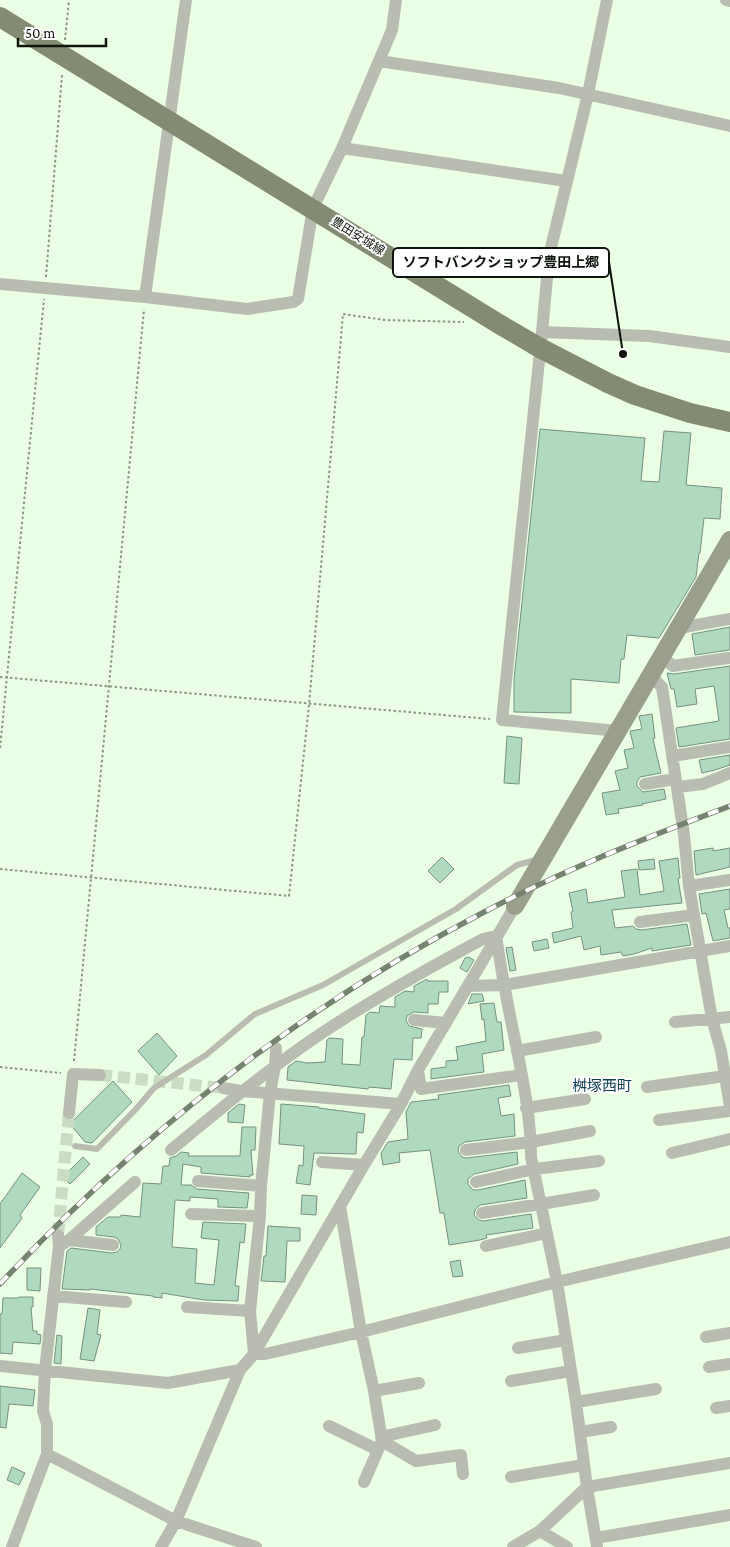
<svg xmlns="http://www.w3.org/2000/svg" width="730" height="1547" font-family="'Crimson Pro','Noto Sans JP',serif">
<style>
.building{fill:#b0dabf;stroke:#76917f}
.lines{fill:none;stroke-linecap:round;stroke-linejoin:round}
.street-tunnel{stroke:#cadcc3;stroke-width:12;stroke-dasharray:12 6;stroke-linecap:butt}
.path{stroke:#889784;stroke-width:2;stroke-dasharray:2.5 2.5;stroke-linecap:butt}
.lane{stroke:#b9bcb0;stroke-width:6}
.street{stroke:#b9bcb0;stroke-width:12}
.secondary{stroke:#9a9f8d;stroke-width:18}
.primary{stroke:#848b73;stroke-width:20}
.rail-casing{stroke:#768371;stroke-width:5.5}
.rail{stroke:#fff;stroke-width:4;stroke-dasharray:11;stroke-linecap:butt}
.labels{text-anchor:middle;stroke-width:4;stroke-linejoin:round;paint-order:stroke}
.street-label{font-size:12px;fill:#0d140b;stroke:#fff}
.quarter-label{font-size:15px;fill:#0d3e51;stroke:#fff}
.leader{fill:none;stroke:#0d140b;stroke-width:2}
.callout-dot{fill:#0d140b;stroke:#fff;stroke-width:2}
.callout{fill:#fff;stroke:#0d140b;stroke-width:2}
.callout-label{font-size:14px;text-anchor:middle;font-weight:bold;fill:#0d140b}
</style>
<rect width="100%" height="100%" fill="#ebffe4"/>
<path class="building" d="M 540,429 L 645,438 L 641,481 L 659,482 L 664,431 L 691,433 L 686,485 L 722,488 L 720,519 L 704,518 L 700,553 L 699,553 L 696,577 L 659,638 L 627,635 L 624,659 L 621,659 L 619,683 L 571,679 L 571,713 L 514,712 L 514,679 Z
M 730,627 L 730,650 L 695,655 L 692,634 Z
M 730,666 L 730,739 L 679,747 L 676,728 L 719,721 L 716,699 L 714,686 L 695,689 L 697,704 L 677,707 L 674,689 L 671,689 L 667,673 L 674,674 Z
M 652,714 L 655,738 L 653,739 L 661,773 L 640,777 L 637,782 L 637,786 L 643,792 L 664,789 L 666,799 L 642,804 L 643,805 L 618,809 L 619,813 L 606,815 L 602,793 L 620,790 L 615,771 L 628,768 L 624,750 L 634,748 L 630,731 L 642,729 L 639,716 Z
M 507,736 L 522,738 L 519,784 L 504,783 Z
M 730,755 L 730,765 L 715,770 L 702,773 L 699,760 Z
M 713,848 L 713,851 L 730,848 L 730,867 L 696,875 L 694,851 Z
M 442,857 L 454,869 L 440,883 L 428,871 Z
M 678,858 L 680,878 L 678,879 L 682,903 L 612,910 L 615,928 L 633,926 L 636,929 L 641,930 L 687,924 L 691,945 L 652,951 L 652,948 L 634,954 L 623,956 L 621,952 L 601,955 L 600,946 L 584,950 L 581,936 L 554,943 L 552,933 L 573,928 L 571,912 L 573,911 L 569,893 L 586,889 L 588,903 L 625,897 L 621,871 L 637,869 L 640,895 L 664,891 L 659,861 Z
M 654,859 L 655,869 L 639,870 L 638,861 Z
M 730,889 L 730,909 L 724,910 L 728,928 L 730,928 L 730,938 L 713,941 L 706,913 L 702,914 L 699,894 Z
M 547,939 L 549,948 L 534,951 L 532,942 Z
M 512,947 L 516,970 L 510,971 L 506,948 Z
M 468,957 L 474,960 L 467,972 L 460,968 L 465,958 Z
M 427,979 L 427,981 L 448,981 L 448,992 L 439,992 L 438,1004 L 428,1004 L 428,1013 L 414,1012 L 407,1016 L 406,1020 L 409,1026 L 422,1029 L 421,1038 L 413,1038 L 412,1060 L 394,1059 L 391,1089 L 369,1087 L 368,1089 L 287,1080 L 288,1067 L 296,1061 L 307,1063 L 325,1062 L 327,1040 L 329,1038 L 343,1039 L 342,1064 L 360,1065 L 362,1037 L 364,1037 L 366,1015 L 370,1012 L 379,1013 L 380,1006 L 395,1007 L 395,997 L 405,991 L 414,992 L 414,986 Z
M 472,994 L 482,994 L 484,1001 L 468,1004 Z
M 494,1003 L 497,1022 L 501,1022 L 504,1050 L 482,1054 L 484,1072 L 431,1079 L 431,1069 L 446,1067 L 446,1061 L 458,1060 L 456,1047 L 486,1041 L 484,1019 L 482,1020 L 480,1004 Z
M 157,1033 L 177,1056 L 159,1075 L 138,1051 Z
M 113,1081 L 132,1102 L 92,1143 L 85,1142 L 70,1124 Z
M 509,1085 L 511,1096 L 498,1098 L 501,1116 L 514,1114 L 515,1136 L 465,1142 L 459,1146 L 458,1151 L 462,1157 L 466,1158 L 517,1152 L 518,1164 L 474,1174 L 468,1179 L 468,1184 L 473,1190 L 478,1190 L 525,1180 L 527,1198 L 480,1205 L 475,1210 L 474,1215 L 479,1220 L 483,1221 L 531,1214 L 533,1228 L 486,1235 L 487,1238 L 480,1240 L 449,1245 L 444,1213 L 440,1213 L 430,1150 L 399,1153 L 400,1162 L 383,1165 L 381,1153 L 388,1142 L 408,1139 L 406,1112 L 411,1102 L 439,1099 L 438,1095 Z
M 239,1104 L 245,1105 L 243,1123 L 228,1122 L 228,1113 Z
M 281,1104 L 319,1107 L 319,1108 L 365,1114 L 363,1133 L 357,1132 L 356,1154 L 314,1153 L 310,1185 L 296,1183 L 299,1165 L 303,1166 L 304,1146 L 279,1144 Z
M 242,1127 L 256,1127 L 255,1150 L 251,1150 L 253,1175 L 250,1175 L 250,1177 L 201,1173 L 201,1167 L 183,1164 L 181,1185 L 191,1185 L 197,1189 L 249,1193 L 247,1208 L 218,1207 L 218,1199 L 190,1197 L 190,1201 L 175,1200 L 172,1247 L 197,1249 L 195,1283 L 214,1285 L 219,1240 L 201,1238 L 203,1222 L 246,1224 L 244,1243 L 240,1242 L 235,1286 L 239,1286 L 238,1301 L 204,1300 L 162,1293 L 162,1298 L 153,1297 L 153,1296 L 90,1289 L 90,1290 L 62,1289 L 67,1251 L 71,1248 L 112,1253 L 117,1252 L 120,1249 L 121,1245 L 118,1239 L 114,1237 L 96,1235 L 96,1227 L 108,1217 L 120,1217 L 121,1215 L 140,1217 L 143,1183 L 161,1184 L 163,1166 L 169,1166 L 170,1158 L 176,1156 L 181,1152 L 189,1153 L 188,1156 L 240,1156 Z
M 83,1157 L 90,1164 L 70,1184 L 63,1177 Z
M 22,1173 L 40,1187 L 20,1215 L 22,1218 L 0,1248 L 0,1204 Z
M 302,1195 L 317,1196 L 316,1215 L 301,1214 Z
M 268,1226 L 300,1228 L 300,1241 L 287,1241 L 285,1282 L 261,1281 L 264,1256 L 266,1256 Z
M 460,1260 L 463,1276 L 453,1277 L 450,1262 Z
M 27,1268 L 41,1268 L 40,1291 L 27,1290 Z
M 19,1297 L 33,1297 L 33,1307 L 31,1307 L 33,1331 L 37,1331 L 37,1334 L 41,1335 L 40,1344 L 13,1342 L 12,1354 L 0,1353 L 0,1314 L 2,1314 L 3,1298 L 18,1298 Z
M 88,1308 L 100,1310 L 97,1334 L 101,1335 L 94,1361 L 80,1359 Z
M 57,1335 L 62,1336 L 61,1364 L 54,1363 Z
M 0,1386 L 35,1390 L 33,1406 L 9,1404 L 6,1428 L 0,1427 Z
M 12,1467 L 25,1473 L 19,1485 L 7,1480 Z"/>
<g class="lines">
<path class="street-tunnel" d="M 100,1075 L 223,1088
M 58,1235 L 69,1113"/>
<path class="path" d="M 65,40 L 69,0
M 46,277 L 62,75
M 0,677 L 490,719
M 0,748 L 44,299
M 0,869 L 289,896 L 309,705 L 343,314 L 385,320 L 464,322
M 74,1061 L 144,309
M 0,1067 L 61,1073"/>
<path class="lane" d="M 75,1146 L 97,1149 L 136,1109 L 154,1088 L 206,1055 L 255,1014 L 323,985 L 456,909 L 517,865 L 539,859"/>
<path class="street" d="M 607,0 L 588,94 L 549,256 L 542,332 L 502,720 L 618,731
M 726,0 L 730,1
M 379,61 L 559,88 L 730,126
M 342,148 L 566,181
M 0,284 L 145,297 L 247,309 L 293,302 L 298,299 L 313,208 L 342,148 L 392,30 L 396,0
M 145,297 L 186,0
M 542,332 L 649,336 L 730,347
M 679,628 L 730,619
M 662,657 L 673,666 L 728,658
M 651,676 L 662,687 L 684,835 L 689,886 L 712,1019 L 721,1051 L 730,1107
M 672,756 L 730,747
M 645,784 L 675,779
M 677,787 L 703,784 L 730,773
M 689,886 L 730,880
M 640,922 L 694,915
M 468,986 L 504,985 L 730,946
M 414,1020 L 446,1023
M 675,1022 L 730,1017
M 517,1051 L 596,1037
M 418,1070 L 421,1089 L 522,1075
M 647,1087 L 725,1076
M 223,1088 L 241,1091 L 401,1104
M 526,1108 L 585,1099
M 69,1113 L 73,1074 L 100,1075
M 659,1120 L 730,1111
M 171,1150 C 219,1110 267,1070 319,1035 C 371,1000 427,969 483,939 L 496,936 C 501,969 507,1002 514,1035 C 522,1075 531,1116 531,1157 L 557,1282 L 576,1402 L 587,1487 L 597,1547
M 466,1150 L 531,1142 L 590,1131
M 672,1153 L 730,1139
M 322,1162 L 364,1165
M 198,1181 L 261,1186
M 476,1182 L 535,1169 L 599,1161
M 340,1206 L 361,1332 L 374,1391 L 382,1441 L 416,1461 L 461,1455 L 463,1474
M 482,1213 L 541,1204 L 594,1195
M 191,1214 L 260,1216
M 69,1240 L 113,1245
M 59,1246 L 69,1240 L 135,1182
M 486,1246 L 547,1233
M 53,1296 L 126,1302
M 187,1307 L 250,1311
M 706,1337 L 730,1333
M 518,1348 L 566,1340
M 254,1354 L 265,1354 L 361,1332 L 557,1282 L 730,1242
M 254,1354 L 250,1311 L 260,1216 L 261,1186 L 270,1093 L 275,1066 L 276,1048
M 0,1366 L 168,1383 L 240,1370
M 709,1367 L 730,1364
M 511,1381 L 571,1371
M 374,1391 L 419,1383
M 576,1402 L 656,1389
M 716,1408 L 730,1406
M 329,1426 L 378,1450
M 580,1432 L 611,1427
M 381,1437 L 435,1425
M 47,1454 L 176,1521 L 256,1547
M 511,1477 L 584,1465
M 364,1482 L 381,1443
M 540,1531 L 567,1547
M 596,1538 L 730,1515
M 12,1547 L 47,1454 L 47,1424 L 43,1411 L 45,1370 L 59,1246 L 58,1235
M 161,1547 L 176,1521 L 240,1370 L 254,1354 L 364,1165 L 401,1104 L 418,1070 L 515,906
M 513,1547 L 540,1531 L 587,1487 L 730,1463"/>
<path class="secondary" d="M 515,906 L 730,540"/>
<path class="primary" d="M 0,17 L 499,324 L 540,348 L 608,383 L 635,395 L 690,413 L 730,422"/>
<g class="rail-casing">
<path id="rail" d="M 0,1284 C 142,1132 301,1007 486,911 C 564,870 647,837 730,806"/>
</g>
<use href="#rail" class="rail"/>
</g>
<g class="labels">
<g class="street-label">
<text transform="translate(358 236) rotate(32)" y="4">豊田安城線</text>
</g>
<g class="quarter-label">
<text x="602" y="1091">桝塚西町</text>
</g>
</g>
<path class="leader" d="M623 354L609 262"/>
<circle class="callout-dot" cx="623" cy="354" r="5"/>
<rect class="callout" x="393" y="248" width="216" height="29" rx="5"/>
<g class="callout-label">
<text x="501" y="267">ソフトバンクショップ豊田上郷</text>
</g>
<path d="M18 38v8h88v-8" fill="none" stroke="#0d140b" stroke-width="2.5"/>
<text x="25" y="38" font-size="15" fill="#0d140b" stroke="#ffffff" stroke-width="4" paint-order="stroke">50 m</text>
</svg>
